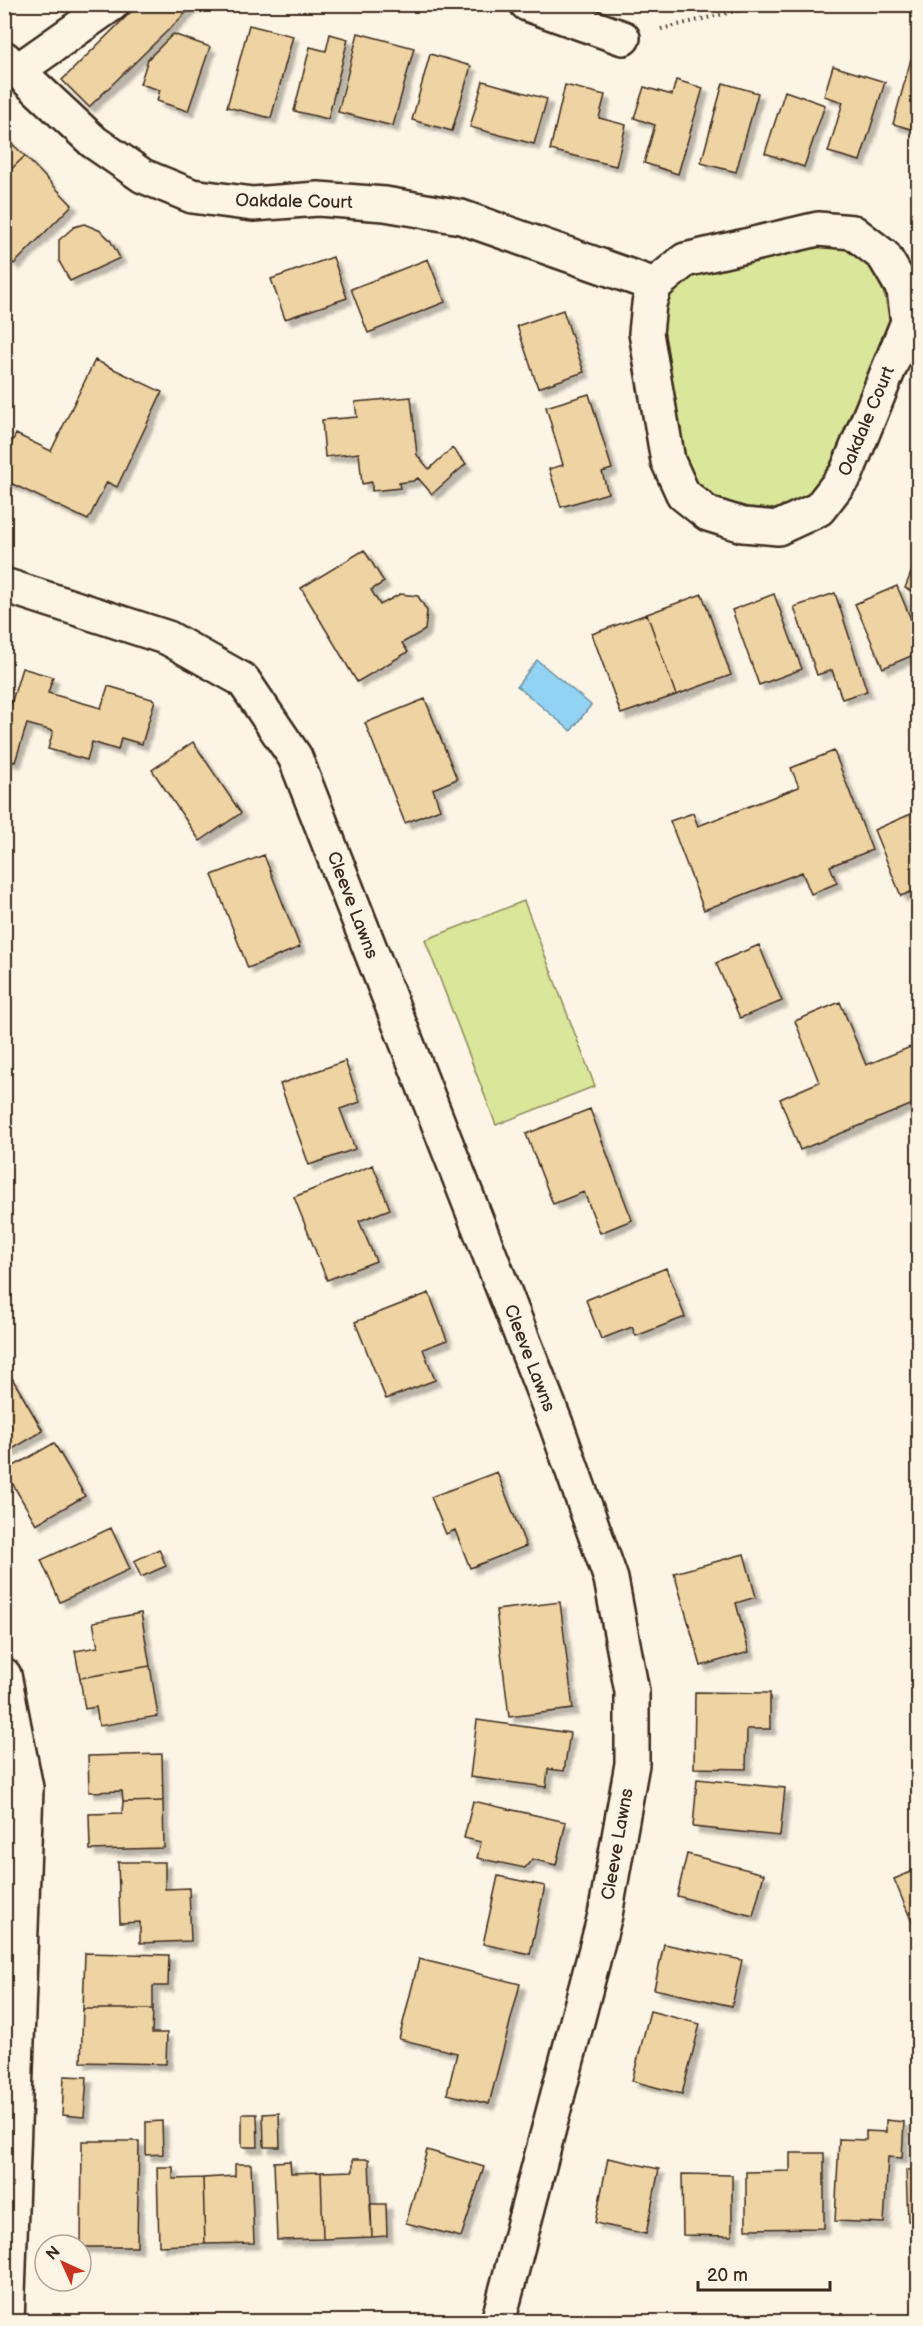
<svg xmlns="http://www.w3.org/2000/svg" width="923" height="2326" font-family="'Balsamiq Sans',sans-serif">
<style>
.green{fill:#dae699;stroke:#8a885c;stroke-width:1.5}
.water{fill:#92d3f4;stroke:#6f8f9e;stroke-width:1.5}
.building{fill:#eed3a3;stroke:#3b2a1e;stroke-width:1.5;filter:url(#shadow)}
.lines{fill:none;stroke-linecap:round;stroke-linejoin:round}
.street-casing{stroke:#3b2a1e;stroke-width:38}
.path{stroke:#3b2a1e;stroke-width:4;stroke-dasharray:1.5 4.5;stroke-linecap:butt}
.street{stroke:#fcf5e5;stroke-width:33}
.labels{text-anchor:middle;stroke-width:4.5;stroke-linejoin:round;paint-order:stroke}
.street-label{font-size:18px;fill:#3b2a1e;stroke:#fcf5e5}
</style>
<defs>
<filter id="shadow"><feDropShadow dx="5.5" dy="5.5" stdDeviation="1.5" flood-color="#0004"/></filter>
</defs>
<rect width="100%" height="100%" fill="#fcf5e5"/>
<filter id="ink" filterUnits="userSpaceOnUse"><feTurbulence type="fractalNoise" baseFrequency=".0167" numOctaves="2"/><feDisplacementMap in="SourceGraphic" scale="12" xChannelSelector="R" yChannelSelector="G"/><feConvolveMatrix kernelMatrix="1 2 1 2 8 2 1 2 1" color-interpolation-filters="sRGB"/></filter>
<g filter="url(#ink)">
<path class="green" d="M 819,247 C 827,248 840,247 847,250 C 876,265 886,290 889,320 L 830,465 L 807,495 L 775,509 L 746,507 L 716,498 L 698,483 L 685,455 L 664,332 L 666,307 L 671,295 L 693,276 Z
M 524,901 L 595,1086 L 496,1125 L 425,940 Z"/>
<path class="water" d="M 537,660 L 591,705 L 571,731 L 517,686 Z"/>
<path class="building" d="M 139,4 L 193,6 L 89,107 L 62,80 Z
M 249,25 L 293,36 L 271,118 L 227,107 Z
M 358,33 L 414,48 L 393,126 L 338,112 Z
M 173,34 L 210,47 L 188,111 L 157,101 L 160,90 L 140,84 L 148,59 Z
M 330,34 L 348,39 L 328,119 L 294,111 L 310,47 L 326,51 Z
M 430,54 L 471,66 L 452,131 L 412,120 Z
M 911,59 L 918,60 L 918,131 L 893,124 Z
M 833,66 L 885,82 L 860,161 L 828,152 L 843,102 L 824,96 Z
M 676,80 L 703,88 L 678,174 L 644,163 L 655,125 L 634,118 L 644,87 L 672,95 Z
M 483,81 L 547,99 L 534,144 L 470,127 Z
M 723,83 L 758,93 L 736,172 L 701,163 Z
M 565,85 L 605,95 L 599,118 L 626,125 L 616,166 L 550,150 Z
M 785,91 L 825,105 L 804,167 L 765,153 Z
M 4,136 L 25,156 L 4,176 Z
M 25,156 L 72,205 L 14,264 L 4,254 L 4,176 Z
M 84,224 L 101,231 L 110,240 L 120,258 L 70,281 L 59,261 L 59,240 L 74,227 Z
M 333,257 L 347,298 L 285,319 L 271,279 Z
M 428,259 L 445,302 L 368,333 L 351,289 Z
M 563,310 L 584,372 L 538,388 L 517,326 Z
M 95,360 L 162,392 L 117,487 L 107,482 L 88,520 L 4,480 L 4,458 L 16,434 L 51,451 Z
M 589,394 L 612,469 L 602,472 L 608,493 L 561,507 L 549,469 L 563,465 L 546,407 Z
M 411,397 L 417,455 L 429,469 L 452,448 L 466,464 L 432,494 L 418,478 L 413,481 L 399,483 L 400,488 L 372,491 L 372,482 L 362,484 L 359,453 L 325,457 L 322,420 L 357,417 L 355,402 Z
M 364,550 L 384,582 L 371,590 L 380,605 L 400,594 L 418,596 L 427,611 L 425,630 L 402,643 L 408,652 L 357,682 L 301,588 Z
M 918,555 L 918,594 L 905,588 Z
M 897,586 L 918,636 L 918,653 L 883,668 L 855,604 Z
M 835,593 L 867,691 L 842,699 L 832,670 L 817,675 L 794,607 Z
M 702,594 L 731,675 L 676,695 L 647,614 Z
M 774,594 L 802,669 L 759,685 L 732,610 Z
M 647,614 L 676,695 L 621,714 L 592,634 Z
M 22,668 L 53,677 L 48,693 L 101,708 L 108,686 L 155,700 L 142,744 L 121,738 L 118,750 L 92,742 L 87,760 L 48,749 L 53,731 L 27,724 L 15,762 L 4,759 L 4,702 L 11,704 Z
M 425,699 L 457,779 L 433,789 L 440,809 L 405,823 L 365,723 Z
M 193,742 L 241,813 L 200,841 L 152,770 Z
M 834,751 L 872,850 L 830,866 L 837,883 L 811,894 L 802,872 L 704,910 L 670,821 L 693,813 L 698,826 L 799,787 L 791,768 Z
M 918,811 L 918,889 L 901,896 L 874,830 Z
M 264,855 L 300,947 L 248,968 L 212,875 Z
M 759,945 L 782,1001 L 740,1018 L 716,963 Z
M 840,1002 L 866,1065 L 913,1046 L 918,1061 L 918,1102 L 800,1150 L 780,1099 L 819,1082 L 795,1021 Z
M 345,1061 L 360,1102 L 340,1109 L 355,1149 L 309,1165 L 280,1084 Z
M 590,1109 L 632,1220 L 600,1233 L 584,1192 L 553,1204 L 526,1134 Z
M 373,1165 L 390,1209 L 359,1221 L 376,1261 L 327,1280 L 294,1197 Z
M 666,1268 L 685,1317 L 636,1336 L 632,1327 L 601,1339 L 586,1300 Z
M 429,1293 L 447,1340 L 423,1349 L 435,1380 L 386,1399 L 355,1322 Z
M 12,1378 L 43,1431 L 4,1454 L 4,1383 Z
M 54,1443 L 85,1496 L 36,1524 L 5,1471 Z
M 497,1472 L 526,1546 L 470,1568 L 455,1530 L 446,1534 L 431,1497 Z
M 111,1528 L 130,1569 L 60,1602 L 41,1560 Z
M 159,1549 L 166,1566 L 141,1577 L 134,1561 Z
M 744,1554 L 756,1597 L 736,1603 L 749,1652 L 701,1666 L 674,1573 Z
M 560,1602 L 573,1709 L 509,1717 L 496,1610 Z
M 141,1613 L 150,1666 L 80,1678 L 75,1651 L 98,1647 L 93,1622 Z
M 150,1666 L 158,1716 L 99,1726 L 96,1707 L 85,1709 L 80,1678 Z
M 695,1692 L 770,1693 L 770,1729 L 747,1729 L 746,1769 L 694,1768 Z
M 477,1720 L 570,1733 L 564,1771 L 548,1769 L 546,1787 L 470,1777 Z
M 162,1754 L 163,1801 L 123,1802 L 122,1791 L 89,1792 L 88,1756 Z
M 697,1779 L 785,1788 L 780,1836 L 693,1827 Z
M 163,1801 L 164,1848 L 90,1850 L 89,1814 L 122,1813 L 123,1802 Z
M 473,1801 L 566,1822 L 556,1865 L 532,1859 L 525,1868 L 477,1858 L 481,1842 L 464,1838 Z
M 687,1854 L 764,1874 L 753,1916 L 677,1896 Z
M 118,1862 L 165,1862 L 165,1889 L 189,1888 L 191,1941 L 140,1943 L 140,1922 L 120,1923 Z
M 918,1869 L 918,1937 L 894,1879 Z
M 498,1876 L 545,1886 L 530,1954 L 483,1944 Z
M 664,1944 L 742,1960 L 732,2006 L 654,1989 Z
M 85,1953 L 169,1955 L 168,1986 L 153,1986 L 153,2009 L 83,2009 Z
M 419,1959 L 520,1984 L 489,2104 L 447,2094 L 457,2053 L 399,2039 Z
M 83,2009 L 153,2009 L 152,2033 L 167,2033 L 166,2064 L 81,2062 Z
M 650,2011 L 700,2024 L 682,2094 L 632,2081 Z
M 64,2076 L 87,2077 L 84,2117 L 62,2115 Z
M 279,2113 L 280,2147 L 264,2147 L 263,2114 Z
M 242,2114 L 257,2114 L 258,2147 L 242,2147 Z
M 886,2120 L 904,2122 L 902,2158 L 888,2157 L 884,2223 L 835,2221 L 839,2139 L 866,2140 L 866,2131 L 886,2132 Z
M 162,2121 L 163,2154 L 146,2155 L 146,2122 Z
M 82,2141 L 139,2141 L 137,2247 L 81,2247 Z
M 427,2150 L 484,2167 L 461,2237 L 406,2223 Z
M 790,2153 L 824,2153 L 824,2228 L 746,2229 L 746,2172 L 790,2171 Z
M 608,2158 L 659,2169 L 646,2234 L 595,2223 Z
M 353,2159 L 369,2159 L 372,2237 L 323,2239 L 321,2172 L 353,2171 Z
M 290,2161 L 291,2173 L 321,2172 L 323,2239 L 277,2240 L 274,2162 Z
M 235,2164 L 251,2164 L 254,2243 L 205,2244 L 203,2178 L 235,2176 Z
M 157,2167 L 173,2167 L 173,2179 L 203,2178 L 205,2244 L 159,2246 Z
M 906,2170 L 918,2170 L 918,2221 L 908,2221 Z
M 682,2174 L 732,2175 L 732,2236 L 683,2235 Z
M 370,2204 L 386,2204 L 387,2236 L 372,2237 Z"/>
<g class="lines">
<g class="street-casing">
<path id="street" d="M 527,4 L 623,38
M 4,58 L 94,142 L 143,176 L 192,196 L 253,204 L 318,199 L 385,204 L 461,217 L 655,285
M 17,71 L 112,4
M 818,229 L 853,232 L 884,256 L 904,290 L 908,322 L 846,474 L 819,509 L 778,528 L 743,525 L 708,514 L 683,494 L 668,461 L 646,333 L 649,304 L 655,285 L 685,260 Z
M 4,585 L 168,638 L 243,680 L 295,757 L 556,1424 L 611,1579 L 632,1692 L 632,1764 L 605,1915 L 498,2322
M 4,1675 L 26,1788 L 7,2322"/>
</g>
<path class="path" d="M 661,29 L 765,4"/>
<use href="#street" class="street"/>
</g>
</g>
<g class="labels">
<g class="street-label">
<text transform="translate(294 201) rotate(1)" y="6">Oakdale Court</text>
<text transform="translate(866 421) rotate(-67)" y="6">Oakdale Court</text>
<text transform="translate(353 905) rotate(69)" y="6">Cleeve Lawns</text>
<text transform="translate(530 1358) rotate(69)" y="6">Cleeve Lawns</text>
<text transform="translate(617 1844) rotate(-80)" y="6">Cleeve Lawns</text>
</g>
</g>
<rect width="923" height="2326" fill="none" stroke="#fcf5e5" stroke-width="24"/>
<rect x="12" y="12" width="899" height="2302" fill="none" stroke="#3b2a1e" stroke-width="2" filter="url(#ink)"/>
<g transform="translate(63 2263) rotate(315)"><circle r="28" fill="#fcf5e5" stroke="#afa495" stroke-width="1.5"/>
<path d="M0-4.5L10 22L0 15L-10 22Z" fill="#c8321e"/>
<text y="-9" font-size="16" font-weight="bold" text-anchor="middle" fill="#3b2a1e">N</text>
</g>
<path d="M698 2281v9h132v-9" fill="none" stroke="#3b2a1e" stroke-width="3"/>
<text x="707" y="2281" font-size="18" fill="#3b2a1e" stroke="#fcf5e5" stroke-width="4.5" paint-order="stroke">20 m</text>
</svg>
